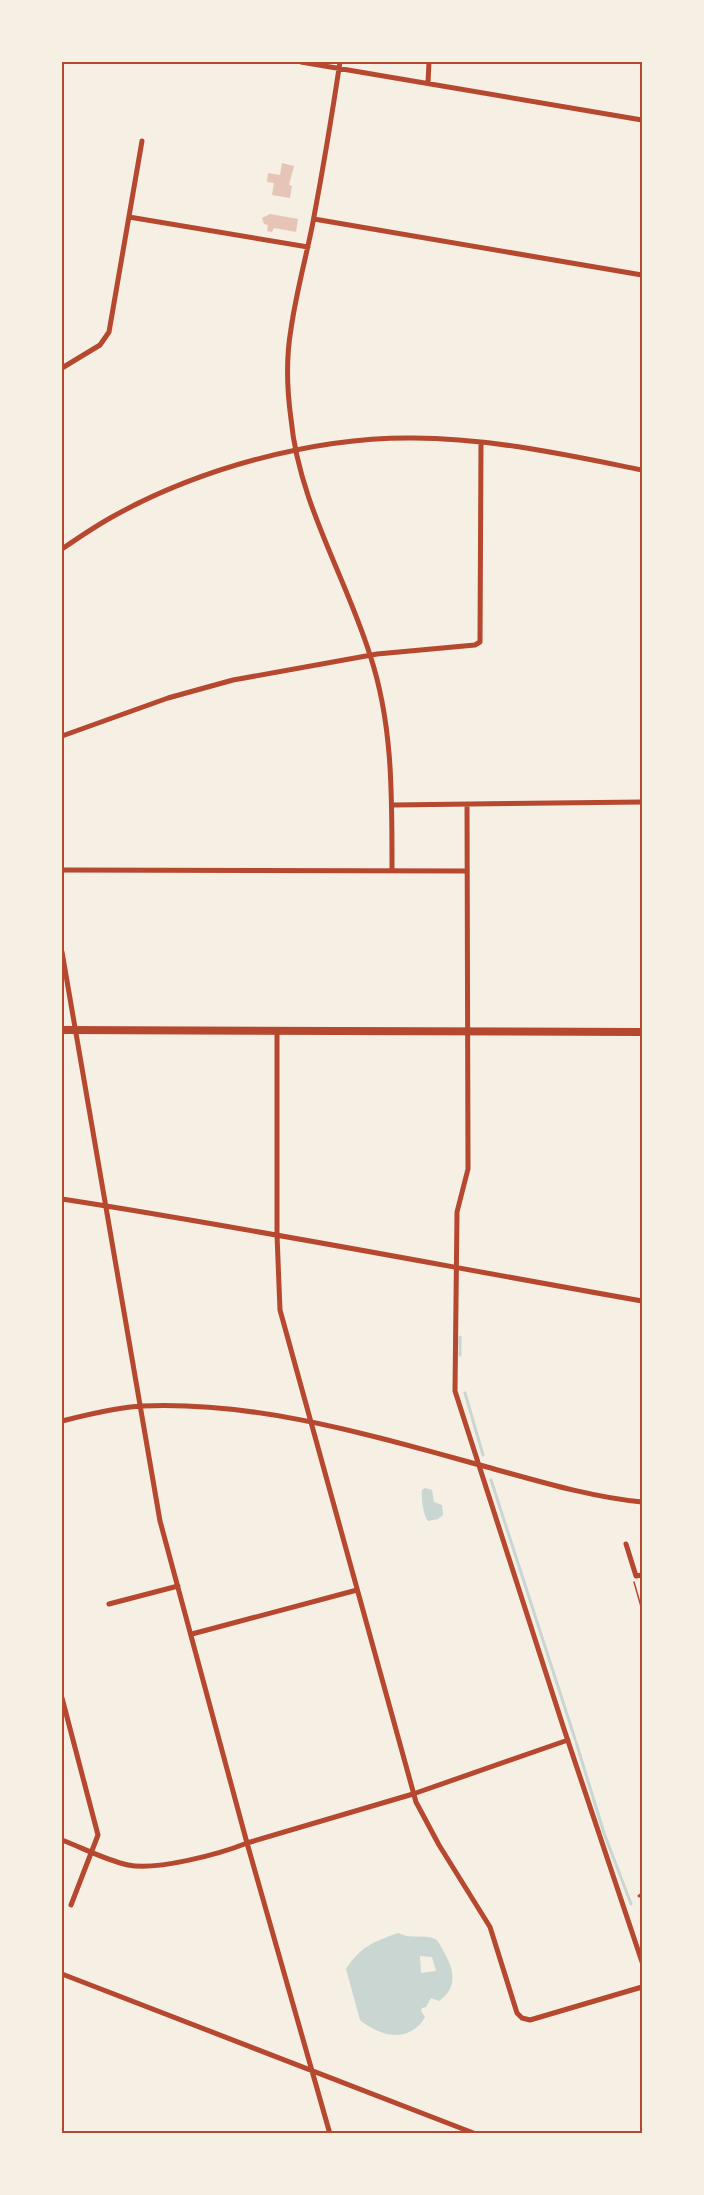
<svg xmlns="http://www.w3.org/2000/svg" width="704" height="2195" font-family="Cabin,sans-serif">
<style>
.water{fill:#c9d6d2;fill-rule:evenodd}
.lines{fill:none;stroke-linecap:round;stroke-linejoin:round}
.stream{stroke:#c9d6d2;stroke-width:3}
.building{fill:#e6c5b7}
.path{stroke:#b5482f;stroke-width:1.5}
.service{stroke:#b5482f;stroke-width:3}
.minor{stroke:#b5482f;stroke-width:5}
.secondary{stroke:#b5482f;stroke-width:8}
.neatline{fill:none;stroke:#b5482f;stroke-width:2}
</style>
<rect width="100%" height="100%" fill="#f6efe4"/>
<path class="water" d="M 425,1488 L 432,1490 L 434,1502 L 442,1505 L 443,1515 L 438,1519 L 428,1521 C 423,1515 421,1497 422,1490 Z
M 398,1933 C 416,1941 422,1932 437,1940 C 449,1960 464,1983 439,2001 L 431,1998 L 426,2007 L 422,2008 L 421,2011 L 425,2017 C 409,2044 381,2037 360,2020 L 346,1969 C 360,1947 375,1941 398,1933 ZM 420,1956 L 432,1957 L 436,1971 L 421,1973 Z"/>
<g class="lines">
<path class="stream" d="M 460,1355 L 460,1337
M 465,1393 L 483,1455
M 491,1480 L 575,1739
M 576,1742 L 604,1833 L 631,1904"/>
</g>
<path class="building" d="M 282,163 L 294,166 L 289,185 L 292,186 L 290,198 L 272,195 L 274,183 L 267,182 L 268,173 L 280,175 Z
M 270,214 L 298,219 L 296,232 L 274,228 L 272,232 L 267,231 L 268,225 L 264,224 L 262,218 Z"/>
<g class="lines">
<path class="path" d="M 634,1582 L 642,1610"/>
<path class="service" d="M 639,1896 L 642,1894"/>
<path class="minor" d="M 301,62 L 642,120
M 340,62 C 332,115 323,169 313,222 C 306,258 296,293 291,329 C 286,358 287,390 291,419 C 299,503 345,575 370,655 C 393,724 392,797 392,870
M 428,83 L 429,62
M 129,217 L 308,247
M 314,219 L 642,275
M 62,368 L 100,345 L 109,332 L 142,141
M 62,549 C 78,538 94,527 112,517 C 198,469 313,437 413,438 C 490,438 567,455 642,470
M 62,736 L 168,698 L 233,680 L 377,654 L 475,645 L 480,642 L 481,442
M 467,804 L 468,1169 L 457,1212 L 455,1391 L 563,1726 L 642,1962
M 393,805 L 642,802
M 62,870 L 467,871
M 62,952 L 160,1521 L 247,1843 L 330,2134
M 277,1031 L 277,1235 L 280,1310 L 416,1802 L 439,1845 L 490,1927 L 517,2013 L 522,2018 L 530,2020 L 642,1987
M 62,1199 C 256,1229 449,1267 642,1301
M 62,1421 C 86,1415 117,1407 142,1406 C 260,1401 374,1436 487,1467 C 538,1481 590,1497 642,1502
M 626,1544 L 636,1576 L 642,1575
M 109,1604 L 178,1586
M 192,1634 L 357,1590
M 62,1698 L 98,1835 L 71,1905
M 62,1840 C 83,1848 105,1860 128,1865 C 156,1871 220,1854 247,1843 L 413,1794 L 568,1740
M 62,1974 L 476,2134"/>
<path class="secondary" d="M 62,1030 L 642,1032"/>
</g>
<rect width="704" height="2195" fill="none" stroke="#f6efe4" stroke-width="126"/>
<rect x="63" y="63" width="578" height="2069" class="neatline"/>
</svg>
